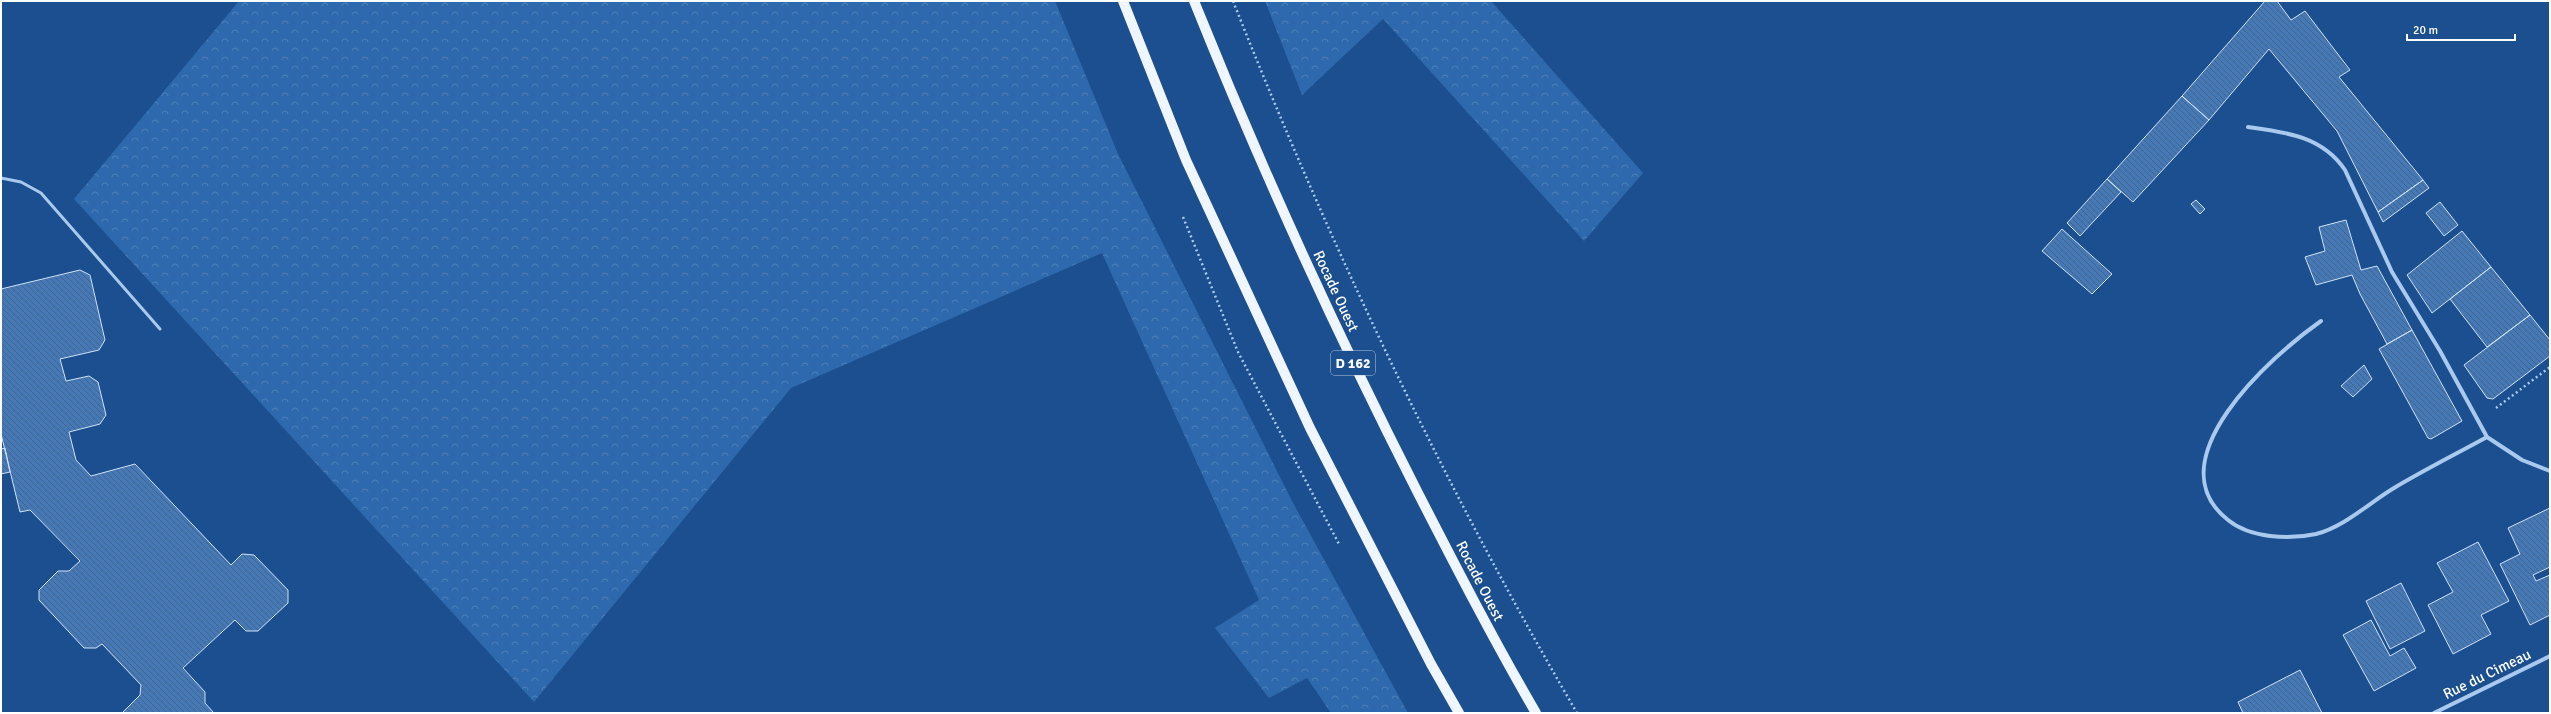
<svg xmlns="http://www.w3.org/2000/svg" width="2551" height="714" font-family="Signika,sans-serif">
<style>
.forest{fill:url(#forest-crowns)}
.building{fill:url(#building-back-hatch);stroke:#cfe3fa}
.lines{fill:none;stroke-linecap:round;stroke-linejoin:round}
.path{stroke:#a9c9ee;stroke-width:2.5;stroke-dasharray:2 3;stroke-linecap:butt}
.lane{stroke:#a9c9ee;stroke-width:3}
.street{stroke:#a9c9ee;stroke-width:4}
.primary{stroke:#f0f6ff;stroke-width:10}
.labels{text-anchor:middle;stroke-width:3;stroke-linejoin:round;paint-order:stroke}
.shield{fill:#1b4f8f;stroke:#bbcadd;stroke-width:1}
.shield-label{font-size:14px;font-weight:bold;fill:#fff}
.street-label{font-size:15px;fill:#fff;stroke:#1b4f8f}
</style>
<defs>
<pattern id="forest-crowns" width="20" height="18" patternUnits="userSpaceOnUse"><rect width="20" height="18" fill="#2e69ad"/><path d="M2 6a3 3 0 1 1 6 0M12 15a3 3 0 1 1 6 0" fill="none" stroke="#4d80b9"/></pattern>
<pattern id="building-back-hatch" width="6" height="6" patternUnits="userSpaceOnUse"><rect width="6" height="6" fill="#4478b7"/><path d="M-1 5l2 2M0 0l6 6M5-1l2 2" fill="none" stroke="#486282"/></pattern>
</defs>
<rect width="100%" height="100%" fill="#1b4f8f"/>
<path class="forest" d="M 239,1 L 1055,1 L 1118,154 L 1292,501 L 1408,713 L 1331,713 L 1307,678 L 1269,698 L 1215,628 L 1259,600 L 1102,253 L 791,388 L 534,702 L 74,199 Z
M 1265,1 L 1491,1 L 1643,173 L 1584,241 L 1383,19 L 1302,95 Z"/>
<path class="building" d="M 2265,1 L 2277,1 L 2291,20 L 2305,11 L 2350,70 L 2339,77 L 2423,180 L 2378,212 L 2337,131 L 2269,49 L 2209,120 L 2182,96 Z
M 2182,96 L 2209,120 L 2133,202 L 2107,179 Z
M 2107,179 L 2121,192 L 2080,236 L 2067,223 Z
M 2423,180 L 2429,188 L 2383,222 L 2378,212 Z
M 2196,200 L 2205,209 L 2200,214 L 2191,204 Z
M 2440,202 L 2458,225 L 2444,236 L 2426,213 Z
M 2346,220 L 2361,270 L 2377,266 L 2412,330 L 2387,344 L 2360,294 L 2352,275 L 2316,285 L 2305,257 L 2325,251 L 2319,227 Z
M 2062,229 L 2112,274 L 2092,294 L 2042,251 Z
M 2462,231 L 2491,267 L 2432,313 L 2407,275 Z
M 2491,267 L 2530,315 L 2487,347 L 2450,299 Z
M 80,270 L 90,275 L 105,340 L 99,350 L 60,359 L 66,381 L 89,376 L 98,382 L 106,415 L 100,424 L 69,432 L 76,460 L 91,476 L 135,464 L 231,565 L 242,554 L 254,555 L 288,590 L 288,603 L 258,631 L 246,631 L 235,620 L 183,668 L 205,692 L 205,703 L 214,713 L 122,713 L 140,695 L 141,685 L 102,644 L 96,648 L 84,648 L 39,600 L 39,590 L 58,571 L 69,571 L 80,561 L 30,510 L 20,512 L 1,434 L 1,289 Z
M 2530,315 L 2550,340 L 2550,356 L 2493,399 L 2487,398 L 2464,365 Z
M 2412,330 L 2462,421 L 2431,439 L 2428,438 L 2379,349 Z
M 2364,365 L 2372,379 L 2353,397 L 2341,386 Z
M 5,448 L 10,472 L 1,474 L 1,449 Z
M 2550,508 L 2550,567 L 2533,575 L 2536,581 L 2550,575 L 2550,615 L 2530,625 L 2500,564 L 2520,554 L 2508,528 Z
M 2478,542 L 2509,601 L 2481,615 L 2491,634 L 2453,654 L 2428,605 L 2453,592 L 2437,563 Z
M 2401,583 L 2425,631 L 2390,649 L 2366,601 Z
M 2371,620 L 2390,656 L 2404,648 L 2416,668 L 2374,691 L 2343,635 Z
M 2300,670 L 2322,713 L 2243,713 L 2238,702 Z"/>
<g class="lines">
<path class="path" d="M 1233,1 C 1330,246 1444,485 1577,713
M 1183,217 L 1238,352 L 1340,546
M 2496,408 L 2550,367"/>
<path class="lane" d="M 1,178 L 21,182 L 41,193 L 160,329"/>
<path class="street" d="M 2248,127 C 2285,132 2322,136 2345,170 L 2392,272 L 2440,351 L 2487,437 L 2522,460 L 2550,471
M 2321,321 C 2271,356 2153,461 2228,520 C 2250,538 2289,540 2316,534 C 2344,527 2369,503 2394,488 C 2424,470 2456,454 2487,437
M 2434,713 L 2550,656"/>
<path class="primary" d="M 1123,1 L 1186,160 L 1310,428 L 1431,664 L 1459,713
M 1194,1 C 1261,168 1336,332 1418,493 C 1456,567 1494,641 1536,713"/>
</g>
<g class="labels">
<rect class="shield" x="1331" y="351" width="44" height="24" rx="3"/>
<g class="shield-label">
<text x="1353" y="368">D 162</text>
</g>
<g class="street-label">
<text transform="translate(1336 291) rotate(65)" y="5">Rocade Ouest</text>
<text transform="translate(1480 581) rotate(63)" y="5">Rocade Ouest</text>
<text transform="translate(2487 674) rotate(-26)" y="5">Rue du Cimeau</text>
</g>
</g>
<rect width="2551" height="714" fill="none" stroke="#ffffff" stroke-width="4"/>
<path d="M2407 34v6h108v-6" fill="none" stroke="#ffffff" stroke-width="2"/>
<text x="2413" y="34" font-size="12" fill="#ffffff" stroke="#1b4f8f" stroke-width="3" paint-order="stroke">20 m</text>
</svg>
